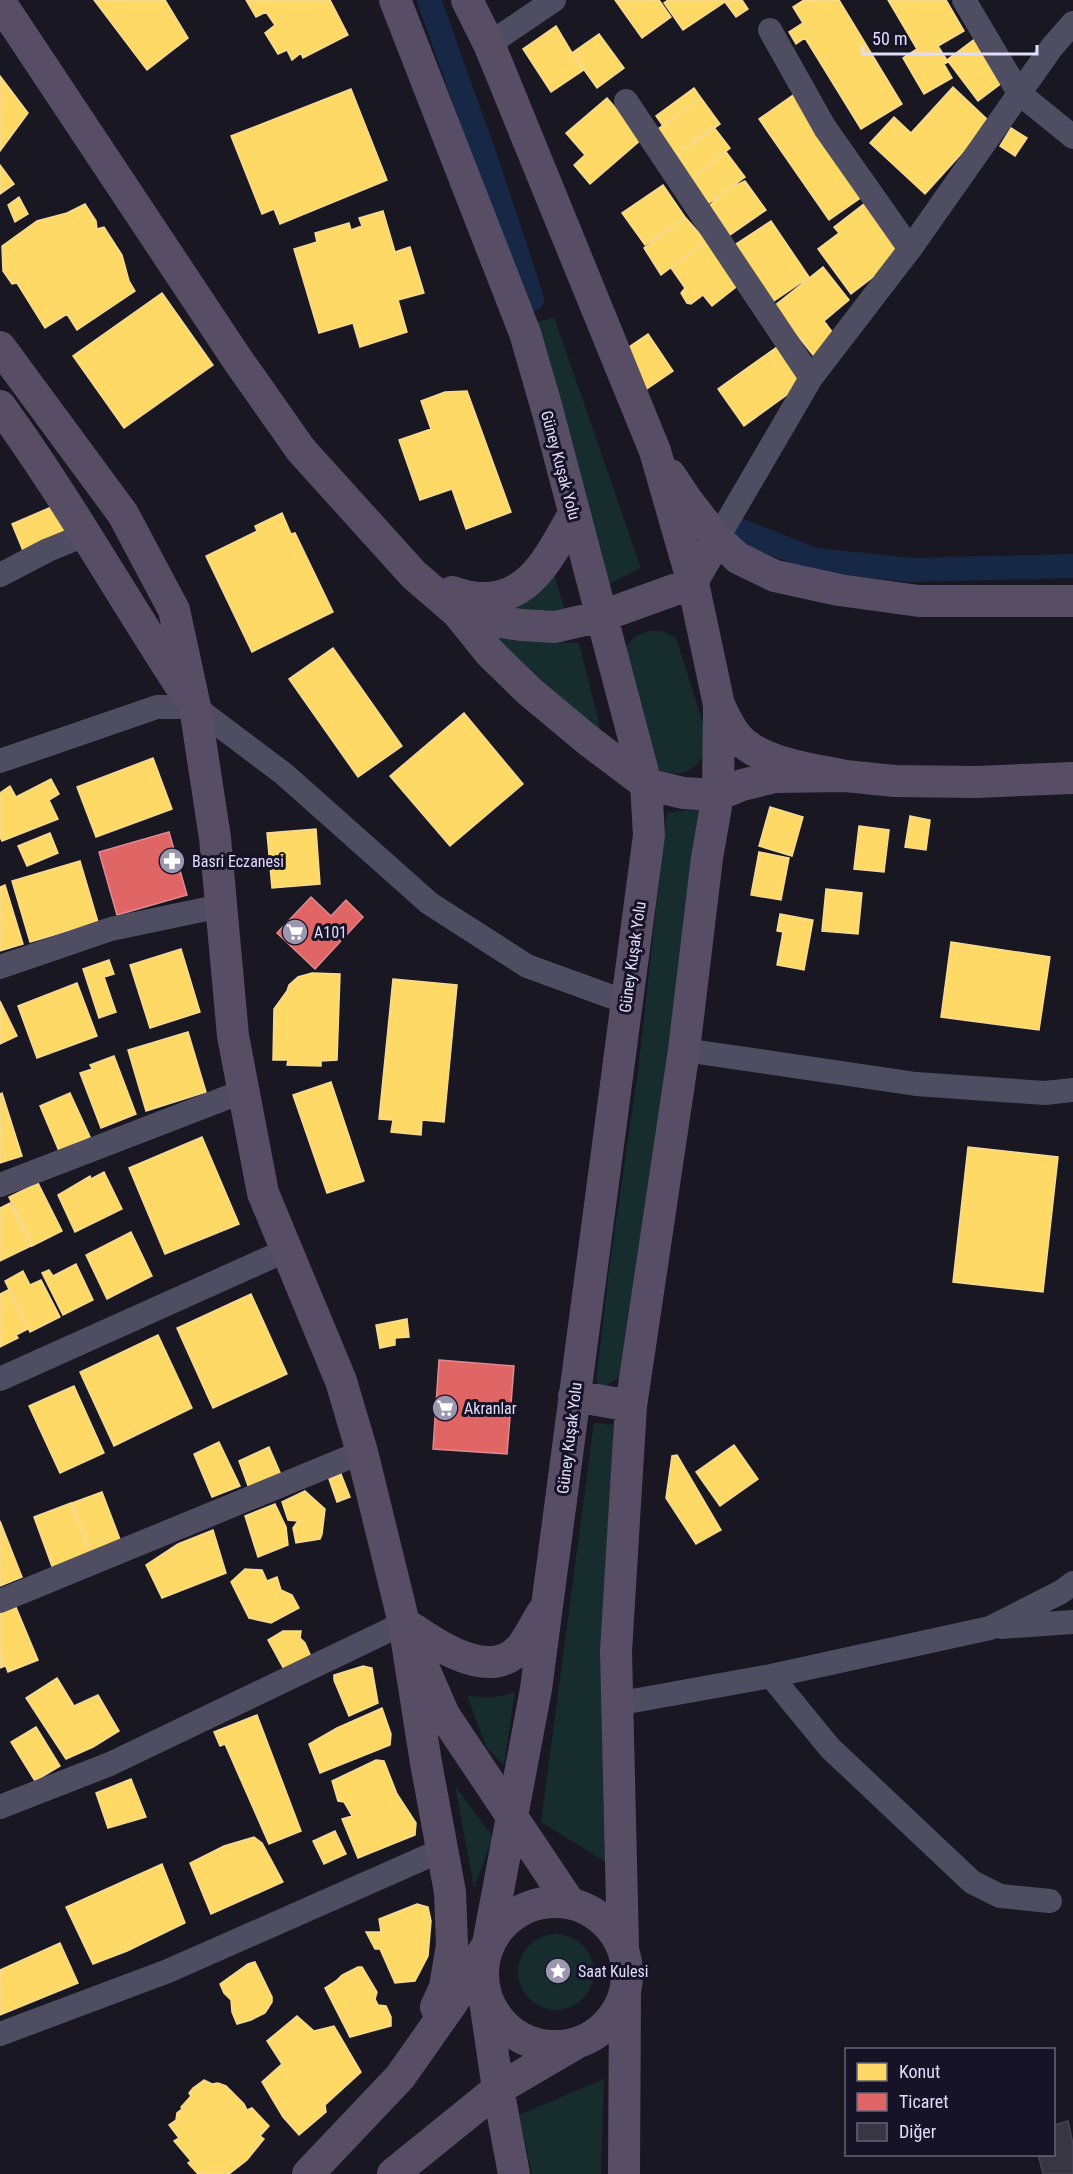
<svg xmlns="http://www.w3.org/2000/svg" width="1073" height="2174" font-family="'Roboto Condensed',sans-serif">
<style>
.green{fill:#162c2d}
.homes{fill:#ffd966;stroke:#f6da93;stroke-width:1.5}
.shops{fill:#e06666;stroke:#e08993;stroke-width:1.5}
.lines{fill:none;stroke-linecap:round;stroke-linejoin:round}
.canal{stroke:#172847;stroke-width:24}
.building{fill:#383643;stroke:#464354;stroke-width:1.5}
.minor{stroke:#4f4d61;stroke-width:24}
.major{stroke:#574e66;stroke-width:32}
.labels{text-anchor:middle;stroke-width:6;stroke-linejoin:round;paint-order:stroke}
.street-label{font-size:16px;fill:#e0dcfb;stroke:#161326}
.poi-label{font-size:16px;fill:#e0dcfb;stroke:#161326;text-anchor:start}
</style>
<rect width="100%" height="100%" fill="#191722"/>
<path class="green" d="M 554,317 L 641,568 L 603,587 L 523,327 Z
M 554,573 L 565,612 L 524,614 L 502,606 Z
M 648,631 L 662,631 L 676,638 L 709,742 C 699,772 679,782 651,766 L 620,653 L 633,638 Z
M 493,633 C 522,640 549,643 579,643 L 601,731 L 532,681 Z
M 703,808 L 624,1375 L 607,1385 L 600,1386 L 596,1381 L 609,1270 L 638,1071 L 667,813 Z
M 594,1423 L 613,1425 L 607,1863 L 541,1822 Z
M 515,1692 L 504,1765 L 486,1747 L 467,1695 C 485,1699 497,1698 515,1692 Z
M 455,1786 L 493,1837 L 474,1888 Z
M518 1972a38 38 0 1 1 76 0a38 38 0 1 1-76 0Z
M 604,2079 L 601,2174 L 532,2174 L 519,2115 Z"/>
<path class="homes" d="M 94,0 L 165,0 L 188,38 L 147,70 Z
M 246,0 L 330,0 L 348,35 L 303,58 L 301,53 L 292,60 L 287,50 L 278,54 L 265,33 L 275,25 L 266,12 L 256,17 Z
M 615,0 L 659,0 L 671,17 L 642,38 Z
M 668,0 L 742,0 L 748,9 L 736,17 L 725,2 L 683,30 L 664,3 Z
M 804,0 L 839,0 L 902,104 L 861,129 L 805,38 L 796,44 L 789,32 L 803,23 L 793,7 Z
M 888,0 L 946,0 L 964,31 L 938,46 L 948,62 L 944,64 L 952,78 L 924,94 L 903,58 L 917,49 Z
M 556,26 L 572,53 L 585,69 L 551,92 L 523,49 Z
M 599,34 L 624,68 L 597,88 L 572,53 Z
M 976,38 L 1007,79 L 978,101 L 947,60 Z
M 0,76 L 28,113 L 0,151 Z
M 953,87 L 990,122 L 925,194 L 870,143 L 894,117 L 911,133 Z
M 694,88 L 701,98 L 663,126 L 656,116 Z
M 351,89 L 387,180 L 280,224 L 274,209 L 262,214 L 231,136 Z
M 796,93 L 866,194 L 829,220 L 759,119 Z
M 607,98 L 642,139 L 590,184 L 574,165 L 585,155 L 566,133 Z
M 701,98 L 720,124 L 676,155 L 658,129 Z
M 713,126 L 730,148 L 691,179 L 674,157 Z
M 1011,128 L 1027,138 L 1015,156 L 1000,146 Z
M 726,152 L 745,177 L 709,203 L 691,179 Z
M 0,165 L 14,184 L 0,194 Z
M 745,181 L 766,210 L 730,235 L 710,205 L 726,190 Z
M 663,185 L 685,217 L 645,245 L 622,213 Z
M 19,197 L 28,214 L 15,222 L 8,205 Z
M 869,200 L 908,250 L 851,294 L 818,249 L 839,233 L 834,227 Z
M 85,204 L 96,221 L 97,229 L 104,227 L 122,255 L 129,281 L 135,291 L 77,330 L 67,314 L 45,328 L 17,283 L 12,284 L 3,271 L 2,246 L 37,221 L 67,213 Z
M 383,211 L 395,252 L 410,247 L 424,293 L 398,300 L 407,332 L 360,347 L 353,323 L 319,333 L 294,249 L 317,242 L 315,233 L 349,223 L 351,230 L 362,226 L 359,218 Z
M 685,217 L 706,241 L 661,275 L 644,248 Z
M 771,221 L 809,277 L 768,305 L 730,248 Z
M 708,240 L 736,287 L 712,306 L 703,295 L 691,304 L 687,303 L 681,293 L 685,288 L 671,268 Z
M 823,267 L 849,300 L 824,321 L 836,337 L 813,355 L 774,306 Z
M 162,293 L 213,365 L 124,428 L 73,356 Z
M 648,334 L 673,371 L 629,401 L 604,364 Z
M 777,347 L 803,383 L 744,426 L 718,389 Z
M 467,391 L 511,512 L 466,529 L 452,489 L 420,500 L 399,440 L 431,429 L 421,401 L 445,392 Z
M 56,505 L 68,534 L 24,553 L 12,524 Z
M 282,513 L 291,534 L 295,533 L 333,612 L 252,652 L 206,556 L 257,531 L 255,526 Z
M 333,648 L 402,746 L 358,777 L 289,679 Z
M 464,713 L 523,784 L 450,846 L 390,776 Z
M 153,758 L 172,809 L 96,837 L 77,787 Z
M 51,779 L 59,794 L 49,800 L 58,819 L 2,841 L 0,837 L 0,793 L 10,786 L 16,797 Z
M 770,807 L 803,817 L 792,856 L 759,846 Z
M 910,816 L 930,820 L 926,850 L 905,847 Z
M 859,826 L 889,830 L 884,872 L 854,869 Z
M 316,829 L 320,884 L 272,888 L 267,833 Z
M 50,833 L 58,853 L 27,866 L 18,846 Z
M 759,852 L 789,858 L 781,900 L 751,895 Z
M 80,861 L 98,922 L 30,942 L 12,881 Z
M 5,885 L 23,944 L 0,951 L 0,887 Z
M 826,889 L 862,893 L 858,934 L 822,931 Z
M 780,914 L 813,920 L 804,970 L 777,965 L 783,932 L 777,931 Z
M 951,942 L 1050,957 L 1039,1030 L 941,1017 Z
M 181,949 L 200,1012 L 150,1028 L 130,965 Z
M 109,960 L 114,974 L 104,977 L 116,1012 L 99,1018 L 83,969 Z
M 312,973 L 340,974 L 337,1060 L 321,1061 L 321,1066 L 287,1065 L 288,1060 L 273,1060 L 274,1009 L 287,991 L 289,985 L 298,977 Z
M 393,979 L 457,985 L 444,1122 L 422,1120 L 421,1135 L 391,1132 L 393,1120 L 379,1119 Z
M 77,983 L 97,1036 L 37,1058 L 18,1006 Z
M 0,1001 L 17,1036 L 0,1044 Z
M 188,1032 L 206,1092 L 146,1111 L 128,1050 Z
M 114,1056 L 136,1114 L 101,1128 L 80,1073 L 92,1069 L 90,1065 Z
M 331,1082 L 364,1181 L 327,1193 L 293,1095 Z
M 2,1093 L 22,1156 L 0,1163 L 0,1094 Z
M 70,1093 L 90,1137 L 59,1151 L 40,1106 Z
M 202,1137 L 239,1224 L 165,1254 L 129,1168 Z
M 968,1147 L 1058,1157 L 1043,1292 L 953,1282 Z
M 104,1172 L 122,1209 L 75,1232 L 58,1195 L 90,1176 L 91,1179 Z
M 38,1183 L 62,1231 L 32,1246 L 9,1197 Z
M 10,1203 L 31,1246 L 0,1261 L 0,1208 Z
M 131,1232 L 152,1276 L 107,1299 L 86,1255 Z
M 76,1264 L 93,1300 L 63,1315 L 42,1273 L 49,1270 L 53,1276 Z
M 23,1271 L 30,1285 L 41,1280 L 60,1317 L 30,1332 L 5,1281 Z
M 8,1290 L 28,1329 L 16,1335 L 18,1338 L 0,1347 L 0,1294 Z
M 251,1294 L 287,1374 L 213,1408 L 177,1328 Z
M 407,1319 L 409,1337 L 395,1338 L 395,1345 L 380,1348 L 376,1325 Z
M 158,1335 L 192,1408 L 114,1446 L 80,1372 Z
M 74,1386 L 104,1453 L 60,1473 L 29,1406 Z
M 219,1442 L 240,1486 L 212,1497 L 194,1454 Z
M 734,1445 L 758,1479 L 720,1506 L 696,1472 Z
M 269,1447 L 282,1477 L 250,1491 L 239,1461 Z
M 677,1455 L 721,1530 L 696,1544 L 666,1498 L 672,1456 Z
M 341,1474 L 350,1497 L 337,1502 L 329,1479 Z
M 305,1491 L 325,1509 L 322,1534 L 320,1539 L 296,1543 L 293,1528 L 298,1521 L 288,1520 L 282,1502 Z
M 102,1492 L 121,1542 L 91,1554 L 72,1503 Z
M 71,1503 L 91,1555 L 53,1569 L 34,1517 Z
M 275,1504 L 286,1527 L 288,1545 L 258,1557 L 245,1516 Z
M 0,1521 L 22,1577 L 0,1586 Z
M 213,1530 L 226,1573 L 162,1598 L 146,1565 L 178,1544 Z
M 245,1569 L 262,1570 L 267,1581 L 277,1577 L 281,1590 L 292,1595 L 299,1608 L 271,1623 L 249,1618 L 231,1582 Z
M 15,1605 L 38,1660 L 8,1672 L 0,1651 L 0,1612 Z
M 283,1631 L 301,1631 L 300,1638 L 305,1643 L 312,1659 L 285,1671 L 268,1640 Z
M 0,1653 L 5,1666 L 0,1668 Z
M 363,1666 L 372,1668 L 378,1703 L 349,1716 L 334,1680 L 334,1675 Z
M 57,1678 L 74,1706 L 98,1695 L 119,1731 L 93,1747 L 66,1759 L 26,1698 Z
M 382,1708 L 391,1734 L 390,1745 L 320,1773 L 309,1744 L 337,1728 Z
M 257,1715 L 301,1831 L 269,1844 L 225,1744 L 220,1746 L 214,1732 Z
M 36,1727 L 60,1766 L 35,1781 L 11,1742 Z
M 376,1760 L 384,1761 L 397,1794 L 416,1823 L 415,1835 L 358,1858 L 342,1819 L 352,1816 L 344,1802 L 338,1801 L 332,1781 Z
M 131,1779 L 146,1817 L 108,1828 L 96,1793 Z
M 335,1831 L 346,1854 L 324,1864 L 313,1841 Z
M 254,1837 L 262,1843 L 283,1882 L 211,1914 L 190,1863 L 224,1846 Z
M 162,1864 L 185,1923 L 127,1951 L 93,1964 L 66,1907 Z
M 417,1904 L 428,1907 L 431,1921 L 428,1956 L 415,1981 L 395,1983 L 380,1949 L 375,1949 L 366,1932 L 381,1932 L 379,1919 Z
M 60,1943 L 78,1983 L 0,2015 L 0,1970 Z
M 255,1962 L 272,1997 L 272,2002 L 265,2013 L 251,2020 L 237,2024 L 232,2012 L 231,2000 L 224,1993 L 220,1984 L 248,1964 Z
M 358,1967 L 362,1967 L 377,1992 L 375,1999 L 378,2005 L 386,2006 L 391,2017 L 391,2026 L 350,2037 L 325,1988 L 336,1981 L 342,1975 Z
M 297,2016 L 314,2031 L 334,2026 L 361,2072 L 325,2105 L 326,2112 L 299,2135 L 283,2117 L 262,2082 L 282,2064 L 267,2041 Z
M 204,2080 L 212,2084 L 218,2083 L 226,2086 L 244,2104 L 247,2110 L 252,2108 L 269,2126 L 260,2136 L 264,2139 L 247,2160 L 229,2174 L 198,2174 L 188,2163 L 191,2161 L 174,2141 L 179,2138 L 169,2125 L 176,2120 L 177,2113 L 182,2109 L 181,2107 L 191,2096 L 189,2093 L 193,2088 Z"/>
<path class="shops" d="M 169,832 L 187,895 L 117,915 L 99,852 Z
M 311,897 L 331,916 L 346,900 L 363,917 L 315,969 L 277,933 Z
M 439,1360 L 514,1366 L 507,1454 L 433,1449 Z"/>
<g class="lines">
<path class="canal" d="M 429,0 L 490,171 L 532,299
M 736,529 L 815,560 L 912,570 L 1073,566"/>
</g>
<path class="building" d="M 1068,2121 L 1073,2144 L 1073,2174 L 1043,2174 L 1038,2154 L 1054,2154 L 1054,2125 Z"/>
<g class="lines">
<path class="minor" d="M 964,0 L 1019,93 L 1073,137
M 770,30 L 825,128 L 910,249
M 489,44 L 554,0
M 626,101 L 811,378
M 717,539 L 811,378 L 910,249 L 1052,47 L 1073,23
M 0,575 L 48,550 L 85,535
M 0,761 L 157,707 L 195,707 L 284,774 L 429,903 L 527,966 L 626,1002
M 0,967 L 111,929 L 221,906
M 684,1050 L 916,1084 L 1045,1093 L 1073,1090
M 0,1185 L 244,1091
M 0,1379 L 287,1250
M 0,1601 L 362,1452
M 1001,1627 L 1073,1622
M 771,1676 L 830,1748 L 972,1882 L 1000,1896 L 1050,1901
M 616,1704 L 771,1676 L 990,1628 L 1061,1592 L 1073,1583
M 0,1807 L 110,1764 L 404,1623
M 0,2034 L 168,1971 L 442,1850"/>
<path class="major" d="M 467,0 L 489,44 L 655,451 L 693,583 L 719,705 L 718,795 L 707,858 L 684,1050 L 631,1406 L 616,1651 L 623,1947
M 0,2 L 237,359 L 301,450 L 414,575 L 457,612
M 0,347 L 123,514 L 174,610 L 195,707 L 215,838 L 233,1036 L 263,1193 L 341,1381 L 362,1452 L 404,1623 C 435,1643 491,1686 523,1645 C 530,1635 536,1623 542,1613
M 0,406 C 67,498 122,597 184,691
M 670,475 L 686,499 L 717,539 L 738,558 L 775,576 L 839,590 L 919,601 L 1073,601
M 717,539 L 696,575 L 693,583 L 602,616 L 555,627 L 521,625 L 489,620 L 457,612 L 490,653 L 529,691 L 589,741 L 646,784 L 683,793 L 718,795 L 742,785 L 775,777 L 845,776 C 813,769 756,763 735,734 C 729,726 724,715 719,705
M 452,592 C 461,595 470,598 479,598 C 532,601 551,552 574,514
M 845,776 L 895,781 L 976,782 L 1073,778
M 574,1396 L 631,1406
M483 1974a72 72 0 1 1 144 0a72 72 0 1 1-144 0Z
M 485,2001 L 498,2089 L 514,2174
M 436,2007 L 445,1987 L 452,1945 L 450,1892 L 426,1763 L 404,1623 L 444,1715 L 569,1902
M 308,2174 L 400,2077 L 452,2003 L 488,1944 L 536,1689 L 649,835 L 646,784 L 547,409 L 525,333 L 395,0
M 393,2174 L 498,2089 L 575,2044
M 624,2174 L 625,1995"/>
</g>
<defs>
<g id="pharmacy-disc" transform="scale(1.35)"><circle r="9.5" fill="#9a97af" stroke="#161326"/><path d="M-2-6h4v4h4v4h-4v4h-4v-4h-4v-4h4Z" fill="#fff"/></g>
<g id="supermarket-disc" transform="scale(1.35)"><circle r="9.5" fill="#9a97af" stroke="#161326"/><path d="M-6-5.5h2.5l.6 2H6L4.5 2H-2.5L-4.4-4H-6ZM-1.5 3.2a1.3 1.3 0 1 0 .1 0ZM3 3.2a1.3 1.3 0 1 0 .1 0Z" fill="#fff"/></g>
<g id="sight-disc" transform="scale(1.35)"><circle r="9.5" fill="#9a97af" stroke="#161326"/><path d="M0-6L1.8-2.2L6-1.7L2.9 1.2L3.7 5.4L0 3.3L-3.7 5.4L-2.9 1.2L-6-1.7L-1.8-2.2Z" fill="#fff"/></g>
</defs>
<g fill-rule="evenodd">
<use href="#pharmacy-disc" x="172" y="861"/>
<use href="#supermarket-disc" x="295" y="932"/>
<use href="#supermarket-disc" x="445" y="1408"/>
<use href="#sight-disc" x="558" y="1971"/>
</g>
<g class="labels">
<g class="street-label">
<text transform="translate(561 465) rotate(75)" y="6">Güney Kuşak Yolu</text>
<text transform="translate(632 957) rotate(-82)" y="6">Güney Kuşak Yolu</text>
<text transform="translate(569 1438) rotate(-83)" y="6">Güney Kuşak Yolu</text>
</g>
<g class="poi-label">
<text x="192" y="867">Basri Eczanesi</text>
<text x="314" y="938">A101</text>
<text x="464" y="1414">Akranlar</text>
<text x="578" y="1977">Saat Kulesi</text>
</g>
</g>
<rect x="845" y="2048" width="210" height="108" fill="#161326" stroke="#67637b" stroke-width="1.5"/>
<rect x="857" y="2063" width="30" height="18" fill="#ffd966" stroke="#67637b" stroke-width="1.5"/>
<text x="899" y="2078" font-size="18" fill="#e0dcfb">Konut</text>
<rect x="857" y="2093" width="30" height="18" fill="#e06666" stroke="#67637b" stroke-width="1.5"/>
<text x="899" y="2108" font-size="18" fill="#e0dcfb">Ticaret</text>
<rect x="857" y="2123" width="30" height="18" fill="#383643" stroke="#67637b" stroke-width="1.5"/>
<text x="899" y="2138" font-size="18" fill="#e0dcfb">Diğer</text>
<path d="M863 45v9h174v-9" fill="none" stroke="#e0dcfb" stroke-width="3"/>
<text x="872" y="45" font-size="18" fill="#e0dcfb" stroke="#161326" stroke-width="4.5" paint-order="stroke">50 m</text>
</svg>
